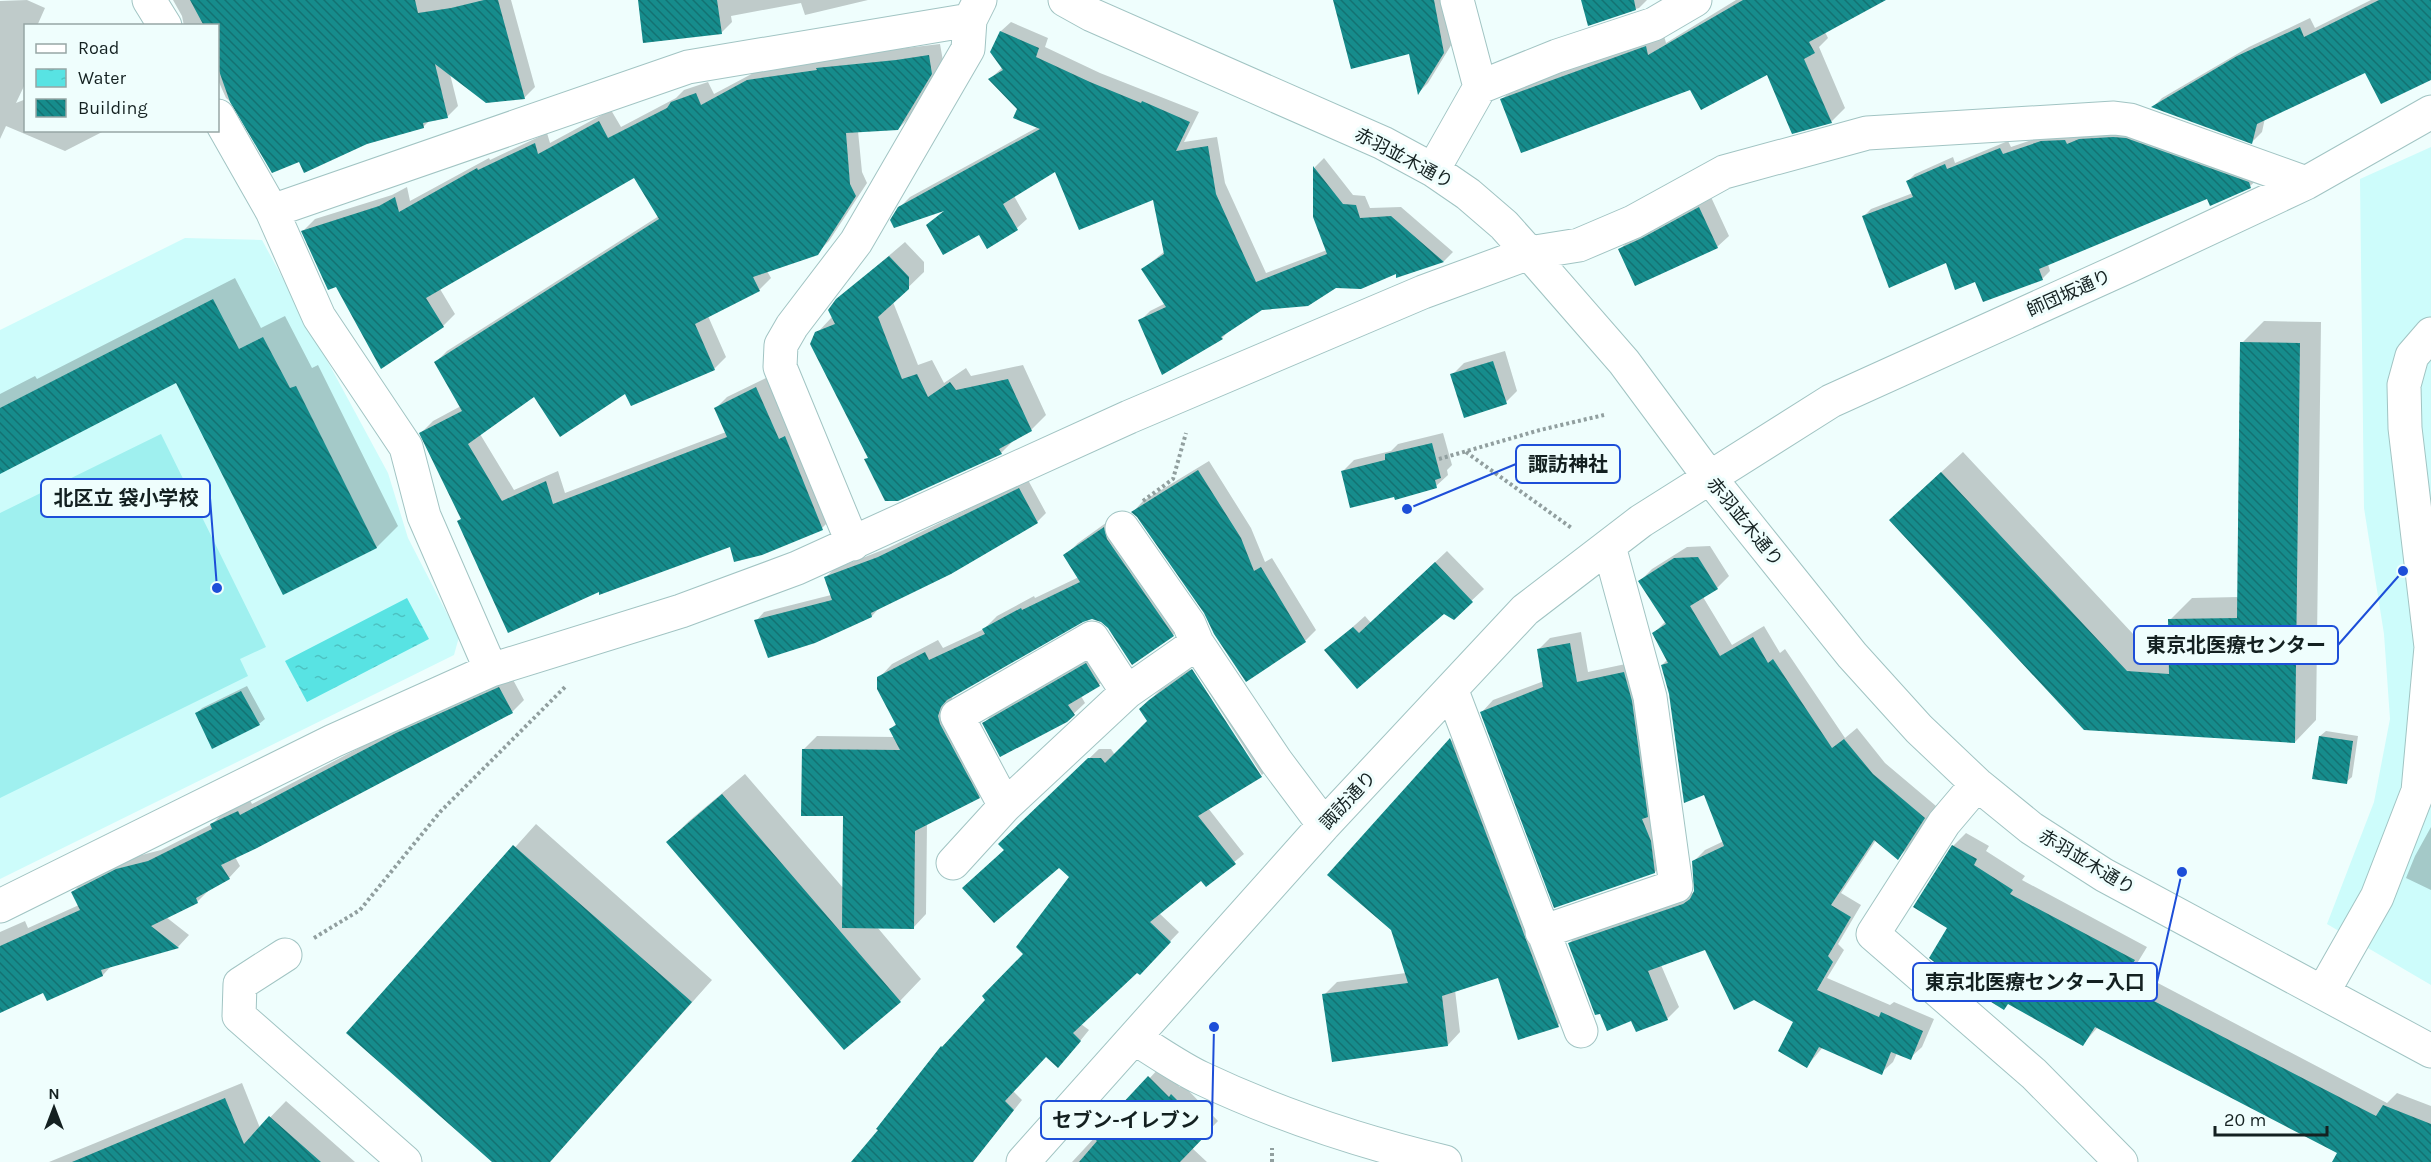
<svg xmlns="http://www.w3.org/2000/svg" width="2431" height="1162" font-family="Karla,'Noto Sans JP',sans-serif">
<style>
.built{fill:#cdfcfb}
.garden{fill:#9ff0ef}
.water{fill:url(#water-ripples)}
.shadow{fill:#0003}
.building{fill:url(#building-back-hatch)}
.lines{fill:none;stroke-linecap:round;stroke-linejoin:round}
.minor-casing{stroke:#a1c4c3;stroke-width:35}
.path{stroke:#919f9f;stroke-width:4;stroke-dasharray:3 3;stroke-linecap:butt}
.minor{stroke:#fff;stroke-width:33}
.labels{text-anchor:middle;stroke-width:6;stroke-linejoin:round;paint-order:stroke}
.street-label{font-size:18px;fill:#142121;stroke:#effefd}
.leader{fill:none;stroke:#1d4ed8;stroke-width:2}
.callout-dot{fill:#1d4ed8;stroke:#effefd;stroke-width:2}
.callout{fill:#effefd;stroke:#1d4ed8;stroke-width:2}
.callout-label{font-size:20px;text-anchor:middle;font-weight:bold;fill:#142121}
</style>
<defs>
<pattern id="water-ripples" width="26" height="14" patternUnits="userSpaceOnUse" patternTransform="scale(1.5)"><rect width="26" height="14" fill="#58e3e3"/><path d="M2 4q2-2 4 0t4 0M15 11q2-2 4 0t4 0" fill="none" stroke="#4cc2c2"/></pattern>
<pattern id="building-back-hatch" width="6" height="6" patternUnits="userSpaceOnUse" patternTransform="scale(1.5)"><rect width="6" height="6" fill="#168c8c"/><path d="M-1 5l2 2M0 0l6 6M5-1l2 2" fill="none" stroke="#137272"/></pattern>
</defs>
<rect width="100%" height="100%" fill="#effefd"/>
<path class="built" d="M 2431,147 L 2431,985 L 2327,924 L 2374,802 L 2390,719 L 2384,634 L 2364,508 L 2360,179 Z
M 185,238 L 262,240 L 388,473 L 408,538 L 459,637 L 454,655 L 0,879 L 0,330 Z"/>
<path class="garden" d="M 161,434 L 266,647 L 240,659 L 248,676 L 0,798 L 0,513 Z"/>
<path class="water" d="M 407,598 L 429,639 L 307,702 L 285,661 Z"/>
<path class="shadow" d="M 27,0 L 45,8 L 37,26 L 26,26 L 26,82 L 16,103 L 26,99 L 26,130 L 106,130 L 65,151 L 6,126 L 0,139 L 0,1 Z
M 173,0 L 511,0 L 535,87 L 524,98 L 450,74 L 458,106 L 447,117 L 430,120 L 423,127 L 300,160 L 226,98 L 218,80 L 218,26 L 184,26 L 182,16 Z
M 639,0 L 868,0 L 805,15 L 801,3 L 731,16 L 732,22 L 721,33 Z
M 1335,0 L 1445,0 L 1453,42 L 1428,83 L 1419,92 L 1411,52 Z
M 1582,0 L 1647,0 L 1639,8 L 1589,24 Z
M 1736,0 L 1882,0 L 1825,32 L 1828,38 L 1819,47 L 1845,108 L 1831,122 L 1768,73 L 1691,88 L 1502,99 L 1516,86 L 1663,32 L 1666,43 Z
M 2371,0 L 2431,0 L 2431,78 L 2366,71 L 2265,118 L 2262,132 L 2252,142 L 2153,107 L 2162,98 L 2249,47 L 2310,18 L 2315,28 Z
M 1011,22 L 1048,38 L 1045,47 L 1100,73 L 1199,112 L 1184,142 L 1217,137 L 1225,183 L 1266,273 L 1327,250 L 1315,217 L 1315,167 L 1324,158 L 1353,195 L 1365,196 L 1370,208 L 1401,207 L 1453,252 L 1444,261 L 1398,276 L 1397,271 L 1262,308 L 1232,328 L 1222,338 L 1140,321 L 1150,311 L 1166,303 L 1143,269 L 1165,251 L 1154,198 L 1056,170 L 1014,196 L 1027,219 L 1017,228 L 980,233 L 928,225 L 947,208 L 899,208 L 910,197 L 1038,127 L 990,79 L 1003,67 L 992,52 L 1001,31 Z
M 940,44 L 943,61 L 910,117 L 898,129 L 858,131 L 862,172 L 867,183 L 829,241 L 817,253 L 767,271 L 771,278 L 759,290 L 708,316 L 726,357 L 714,369 L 626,392 L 534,395 L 480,434 L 514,490 L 558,471 L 565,493 L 726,432 L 716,408 L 727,397 L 768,377 L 834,516 L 822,528 L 731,545 L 462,518 L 421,433 L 433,421 L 461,406 L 436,362 L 447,351 L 659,216 L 635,176 L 440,289 L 455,314 L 443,326 L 337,285 L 303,231 L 315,219 L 392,195 L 407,187 L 410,201 L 489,158 L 490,160 L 547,133 L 550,143 L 611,110 L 621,127 L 676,98 L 684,90 L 708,82 L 714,94 L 761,69 L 830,57 Z
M 2134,131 L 2258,179 L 2250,186 L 2208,197 L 2048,264 L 2050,271 L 2043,278 L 1984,300 L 1976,280 L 1947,261 L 1863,217 L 1871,209 L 1913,193 L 1907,182 L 1915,174 L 1953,157 L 1955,163 L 2008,141 L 2011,147 L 2050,134 Z
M 1711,197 L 1729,236 L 1717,247 L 1620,249 L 1631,238 Z
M 905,242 L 924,262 L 924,272 L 893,302 L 918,365 L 932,360 L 944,383 L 966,368 L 971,376 L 1023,365 L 1046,415 L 1031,430 L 1016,438 L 1001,453 L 866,460 L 869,457 L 817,333 L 832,317 L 837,300 Z
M 235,278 L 261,328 L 285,316 L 312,368 L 318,365 L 398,526 L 377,547 L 284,593 L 177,381 L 0,472 L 0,394 L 35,376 L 37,379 Z
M 2264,321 L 2321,322 L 2316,720 L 2295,742 L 2085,729 L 1912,499 L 1963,452 L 2148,650 L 2170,652 L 2170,620 L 2192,598 L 2239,597 L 2242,343 Z
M 1505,351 L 1517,391 L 1506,402 L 1452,375 L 1464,363 Z
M 1443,433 L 1452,465 L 1447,470 L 1448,475 L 1436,486 L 1342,472 L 1354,460 L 1391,451 L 1398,444 Z
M 1209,461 L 1251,528 L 1265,562 L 1272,558 L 1316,630 L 1305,641 L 1246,680 L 1206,613 L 1138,516 L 1133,512 L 1143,501 Z
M 1028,480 L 1046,513 L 1037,522 L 880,607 L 872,616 L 756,621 L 764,612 L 831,595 L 825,578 L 834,569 L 888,548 Z
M 1117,515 L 1186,622 L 1173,635 L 1109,627 L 1102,620 L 1092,618 L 1083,620 L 953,695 L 951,702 L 992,784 L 979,797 L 927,823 L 926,914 L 913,928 L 877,927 L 921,979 L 900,1001 L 844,1048 L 668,842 L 689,821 L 745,774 L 844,889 L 845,815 L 804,749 L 817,736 L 895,737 L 891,729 L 897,723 L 879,678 L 892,664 L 938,640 L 943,648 L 984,629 L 997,616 L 1034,596 L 1035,598 L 1079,577 L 1065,556 L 1078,543 Z
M 1710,546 L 1729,576 L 1717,588 L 1703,597 L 1732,645 L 1764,626 L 1780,653 L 1785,649 L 1845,738 L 1857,728 L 1885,763 L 1936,806 L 1909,847 L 1898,858 L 1876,840 L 1841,893 L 1861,905 L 1838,944 L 1844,950 L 1827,978 L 1890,1005 L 1894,1002 L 1934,1019 L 1922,1047 L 1910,1058 L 1897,1053 L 1893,1062 L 1881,1073 L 1823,1047 L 1807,1066 L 1795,1022 L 1706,948 L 1661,965 L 1679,1007 L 1667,1019 L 1632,1019 L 1569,943 L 1581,932 L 1695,892 L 1693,862 L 1705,850 L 1724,841 L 1670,694 L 1662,665 L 1668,659 L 1654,633 L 1666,621 L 1640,581 L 1652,569 L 1687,547 Z
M 1447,551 L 1484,589 L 1453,618 L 1444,612 L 1326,651 L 1365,616 L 1371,623 Z
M 1581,632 L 1588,672 L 1635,662 L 1666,860 L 1655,872 L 1482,712 L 1493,700 L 1544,681 L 1538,650 L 1550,638 Z
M 1098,653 L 1111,673 L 1100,684 L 1081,696 L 1085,703 L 1066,721 L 984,723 L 995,712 Z
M 1202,661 L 1270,767 L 1262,775 L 1193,668 Z
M 1190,669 L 1259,776 L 1262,776 L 1208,808 L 1244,854 L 1206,885 L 1202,879 L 1159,913 L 1179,932 L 1140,973 L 1137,971 L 1081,1024 L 1089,1030 L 1067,1057 L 1046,1055 L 1013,1091 L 1022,1100 L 973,1162 L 853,1162 L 881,1130 L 879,1129 L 942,1047 L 987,1000 L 1025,954 L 1071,877 L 1059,866 L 1005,849 L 1000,844 L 1099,749 L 1111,749 L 1115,755 L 1149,721 L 1141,709 L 1160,690 Z
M 511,676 L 524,700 L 512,712 L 235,857 L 240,866 L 229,878 L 209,890 L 197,902 L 166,917 L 189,935 L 178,947 L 112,965 L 103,975 L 48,999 L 44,991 L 0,996 L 0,932 L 25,921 L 28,928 L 79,905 L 73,892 L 84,880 L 130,858 L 161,850 L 212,824 L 224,812 L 250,800 L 252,804 L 409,722 Z
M 247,686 L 265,719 L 259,724 L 196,714 L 202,708 Z
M 1463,728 L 1571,1013 L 1558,1025 L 1519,1038 L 1498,977 L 1455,990 L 1460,1032 L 1448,1045 L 1324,995 L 1337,982 L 1406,973 L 1392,930 L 1329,874 Z
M 2326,731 L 2358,736 L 2352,777 L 2346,782 L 2320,736 Z
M 536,824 L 712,980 L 550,1162 L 495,1162 L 348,1033 Z
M 2431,827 L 2431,890 L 2406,878 L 2415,856 Z
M 1966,833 L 1989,846 L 1986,851 L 2025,876 L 2022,880 L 2147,947 L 2133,970 L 2387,1103 L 2397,1093 L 2431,1106 L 2431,1162 L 2334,1162 L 2340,1153 L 2098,1027 L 2083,1044 L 1949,927 L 1953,846 Z
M 1160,1067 L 1180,1087 L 1183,1085 L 1218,1121 L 1192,1148 L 1207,1162 L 1072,1162 Z
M 242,1083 L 260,1128 L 286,1101 L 355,1162 L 49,1162 Z"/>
<path class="building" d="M 190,0 L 415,0 L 418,13 L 451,8 L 484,0 L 498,0 L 525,99 L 486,103 L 435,64 L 448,118 L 423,123 L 424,128 L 367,144 L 304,173 L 299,162 L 272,173 L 230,102 L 218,68 L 218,26 L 204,26 Z
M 638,0 L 717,0 L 722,34 L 643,43 Z
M 1333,0 L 1434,0 L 1444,53 L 1418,95 L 1409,54 L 1351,69 Z
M 1581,0 L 1634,0 L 1636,10 L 1588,26 Z
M 1743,0 L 1886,0 L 1809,42 L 1815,53 L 1804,59 L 1832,123 L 1792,134 L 1767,75 L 1701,110 L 1690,90 L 1521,153 L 1500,99 L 1646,46 L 1648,55 Z
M 2379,0 L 2431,0 L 2431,80 L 2381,104 L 2365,73 L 2257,124 L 2252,144 L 2151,107 L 2237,56 L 2300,27 L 2304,37 Z
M 1000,31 L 1039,48 L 1036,57 L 1090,82 L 1141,103 L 1142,101 L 1190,122 L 1176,151 L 1208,146 L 1216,194 L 1256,282 L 1327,254 L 1313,217 L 1313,166 L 1343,204 L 1356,205 L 1360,218 L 1391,216 L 1444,262 L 1396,278 L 1396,274 L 1361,289 L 1336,288 L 1308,306 L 1262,310 L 1221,337 L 1223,339 L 1162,375 L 1138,320 L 1166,307 L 1141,269 L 1164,254 L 1153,200 L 1079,230 L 1055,172 L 1003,204 L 1018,230 L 987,249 L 979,235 L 943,255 L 926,225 L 944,211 L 894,228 L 890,220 L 898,207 L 1040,129 L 1013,118 L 1017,109 L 988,79 L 1003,70 L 990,52 Z
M 929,55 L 932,74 L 898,130 L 846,133 L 850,184 L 856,196 L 818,255 L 753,277 L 760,291 L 695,324 L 715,370 L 631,406 L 625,394 L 560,437 L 534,397 L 468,444 L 502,501 L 546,481 L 553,504 L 727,437 L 714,408 L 756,387 L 779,439 L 785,436 L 823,530 L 762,555 L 734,562 L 730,547 L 599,595 L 599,592 L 508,633 L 457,521 L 461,519 L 419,433 L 462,411 L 434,362 L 659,219 L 634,178 L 426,298 L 444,327 L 381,369 L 336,287 L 328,290 L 301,231 L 379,206 L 395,197 L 399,212 L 477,168 L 478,170 L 535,143 L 538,154 L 599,121 L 608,138 L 667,108 L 671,102 L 696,93 L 701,105 L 747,80 L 817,70 L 816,68 L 896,60 Z
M 2113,137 L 2126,138 L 2249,182 L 2251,188 L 2210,206 L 2207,199 L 2039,269 L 2043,280 L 1983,302 L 1975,282 L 1955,290 L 1946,263 L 1889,288 L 1862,216 L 1913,197 L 1906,181 L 1945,164 L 1947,169 L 2000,148 L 2003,154 L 2041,141 L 2065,140 L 2067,144 L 2079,139 Z
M 1699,207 L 1718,248 L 1635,286 L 1618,249 L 1642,238 Z
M 889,256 L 909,277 L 909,289 L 878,317 L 902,379 L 917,374 L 928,397 L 950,382 L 956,390 L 1008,379 L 1032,431 L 999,449 L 1002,454 L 898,501 L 885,501 L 864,459 L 868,458 L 810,344 L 815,332 L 835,324 L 828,310 L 836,299 Z
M 213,299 L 239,349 L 263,337 L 290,388 L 296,386 L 377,548 L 283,595 L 176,383 L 0,474 L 0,408 Z
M 2240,342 L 2300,343 L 2295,743 L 2084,730 L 1889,520 L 1941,472 L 2127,671 L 2169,674 L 2168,619 L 2237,618 Z
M 1493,361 L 1507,404 L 1464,418 L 1450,374 Z
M 1432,443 L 1441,478 L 1435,480 L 1437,488 L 1395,500 L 1394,497 L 1350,508 L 1341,471 L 1385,460 L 1385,454 Z
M 1198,470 L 1241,538 L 1254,571 L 1261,567 L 1306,642 L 1246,682 L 1214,634 L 1204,613 L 1137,517 L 1131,512 Z
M 1019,488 L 1038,523 L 951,574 L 871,613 L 872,617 L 815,643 L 768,658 L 754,620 L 832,600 L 824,577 L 878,557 Z
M 1104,527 L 1107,539 L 1174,636 L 1132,665 L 1108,628 L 1101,622 L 1092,619 L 1083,622 L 947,700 L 941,707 L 938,716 L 940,724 L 980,798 L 915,831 L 914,929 L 842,928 L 843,816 L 801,816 L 802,749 L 900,750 L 889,729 L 896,725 L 877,689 L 877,677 L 925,652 L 929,660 L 985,634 L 982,629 L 1021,608 L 1022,610 L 1080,582 L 1063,555 Z
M 1698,557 L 1718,589 L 1690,606 L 1720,656 L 1753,637 L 1768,663 L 1773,659 L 1832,748 L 1844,739 L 1873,774 L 1925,818 L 1898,860 L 1874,840 L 1831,905 L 1851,917 L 1828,956 L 1833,962 L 1817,990 L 1879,1017 L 1881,1012 L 1923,1031 L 1911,1060 L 1891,1052 L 1882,1075 L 1819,1047 L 1807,1068 L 1778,1051 L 1793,1022 L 1754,1000 L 1734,1010 L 1705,950 L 1648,971 L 1668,1020 L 1636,1032 L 1631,1021 L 1607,1031 L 1600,1014 L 1595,1015 L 1568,943 L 1683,904 L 1690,899 L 1694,891 L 1692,861 L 1724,846 L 1704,795 L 1684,803 L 1669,694 L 1661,665 L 1668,663 L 1652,633 L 1666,624 L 1638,581 L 1674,558 Z
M 1435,562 L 1473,602 L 1454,620 L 1444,614 L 1357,689 L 1324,650 L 1353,627 L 1359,633 Z
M 1570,643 L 1577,682 L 1624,672 L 1632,701 L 1648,817 L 1642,819 L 1651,841 L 1655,873 L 1554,908 L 1480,712 L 1543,687 L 1537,649 Z
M 1086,663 L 1100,686 L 1068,705 L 1075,715 L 1067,722 L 1000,757 L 982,723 Z
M 1192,669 L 1262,777 L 1198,816 L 1236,864 L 1206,887 L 1201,881 L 1150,922 L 1171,942 L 1140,975 L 1137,973 L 1073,1033 L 1081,1041 L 1058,1068 L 1046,1057 L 1005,1101 L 1014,1110 L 973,1162 L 851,1162 L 878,1130 L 876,1129 L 941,1046 L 942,1047 L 985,1000 L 982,996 L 1023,954 L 1016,947 L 1069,877 L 1059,868 L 994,923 L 962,888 L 1004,850 L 998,844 L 1088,758 L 1101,758 L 1105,763 L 1147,721 L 1139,709 L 1149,700 Z
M 499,687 L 513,713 L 257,848 L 221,865 L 230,879 L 196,898 L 198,903 L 151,926 L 179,948 L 101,970 L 103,976 L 47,1001 L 43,993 L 0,1013 L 0,946 L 80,910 L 71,892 L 116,869 L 148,861 L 212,829 L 210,824 L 238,811 L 240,815 L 396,733 Z
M 241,691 L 260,725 L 212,749 L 195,713 Z
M 2319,736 L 2353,741 L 2347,784 L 2312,779 Z
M 1450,738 L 1559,1027 L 1518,1040 L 1498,978 L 1442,996 L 1448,1046 L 1332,1062 L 1322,994 L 1408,983 L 1391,930 L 1327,875 Z
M 722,794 L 901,1002 L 844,1050 L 666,842 Z
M 513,845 L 692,1002 L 550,1162 L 492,1162 L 346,1033 Z
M 1952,845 L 1977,859 L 1974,865 L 2013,890 L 2010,894 L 2135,960 L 2121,984 L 2376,1116 L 2383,1105 L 2431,1124 L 2431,1162 L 2332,1162 L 2337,1153 L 2095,1027 L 2083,1046 L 2008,1004 L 2004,1010 L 1967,987 L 1929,958 L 1947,928 L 1913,907 Z
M 1148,1076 L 1169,1097 L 1171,1094 L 1209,1132 L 1180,1162 L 1079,1162 L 1097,1141 L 1092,1136 Z
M 225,1098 L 244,1144 L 269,1116 L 321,1162 L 72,1162 Z"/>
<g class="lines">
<g class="minor-casing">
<path id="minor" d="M 149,0 L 165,26
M 1065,0 L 1092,15 L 1383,143 L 1433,170 L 1468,194 L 1504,225 L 1529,253 L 1624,362 L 1710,478 L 1852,655 L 1919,729 L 1977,784 L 2031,828 L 2104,875 L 2431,1051
M 1457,0 L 1480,87
M 218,116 L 272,211 L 319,317 L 406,447 L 424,516 L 491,670
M 1433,170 L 1480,87 L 1557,56 L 1654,24 L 1695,0
M 272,211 L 688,67 L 970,20 L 980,0
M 1122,528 L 1189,624 L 1197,643
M 853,544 L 780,367 L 781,345 L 792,326 L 856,242 L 968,49 L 970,20
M 1452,691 L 1581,1031
M 1977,784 L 1944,823 L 1873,934 L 2034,1074 L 2121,1162
M 1005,806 L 957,716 L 1092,638 L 1127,692
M 953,863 L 1005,806 L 1127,692 L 1197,643 L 1276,761 L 1324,825
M 0,906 L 333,741 L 491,670 L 681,611 L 797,568 L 1129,417 L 1423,292 L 1529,253 L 1579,245 L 1633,222 L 1724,172 L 1867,133 L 2114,118 L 2130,120 L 2306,183
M 1542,932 L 1676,886 L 1650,697 L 1609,546
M 285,955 L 240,984 L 239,1016 L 405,1162
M 2323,992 L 2377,897 L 2418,791 L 2431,647 L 2405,428 L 2404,385 L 2412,356 L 2431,334
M 1134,1038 C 1156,1051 1178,1067 1201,1078 C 1279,1115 1361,1142 1445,1162
M 1023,1162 L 1324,825 L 1525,610 L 1641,521 L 1831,401 L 2129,266 L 2306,183 L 2431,112"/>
</g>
<path class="path" d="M 1466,452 L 1573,529
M 1439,459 L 1540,430 L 1604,415
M 1143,501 L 1173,479 L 1186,433
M 314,938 L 360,910 L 440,812 L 566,686
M 1272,1162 L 1272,1148"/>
<use href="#minor" class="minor"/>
</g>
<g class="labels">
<g class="street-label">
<text transform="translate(1404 158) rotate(28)" y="6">赤羽並木通り</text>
<text transform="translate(2069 293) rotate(-24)" y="6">師団坂通り</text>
<text transform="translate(1745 522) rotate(51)" y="6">赤羽並木通り</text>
<text transform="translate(1348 800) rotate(-47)" y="6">諏訪通り</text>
<text transform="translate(2087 862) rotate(31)" y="6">赤羽並木通り</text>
</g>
</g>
<path class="leader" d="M1407 509L1516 464M217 588L210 498M2403 571L2338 645M2182 872L2157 982M1214 1027L1212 1120"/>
<g class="callout-dot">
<circle cx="1407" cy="509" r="6"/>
<circle cx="217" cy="588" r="6"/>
<circle cx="2403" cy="571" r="6"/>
<circle cx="2182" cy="872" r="6"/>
<circle cx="1214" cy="1027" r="6"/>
</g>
<g class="callout">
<rect x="1516" y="445" width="104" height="38" rx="6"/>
<rect x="41" y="479" width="169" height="38" rx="6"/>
<rect x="2134" y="626" width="204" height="38" rx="6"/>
<rect x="1913" y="963" width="244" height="38" rx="6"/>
<rect x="1041" y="1101" width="171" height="38" rx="6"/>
</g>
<g class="callout-label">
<text x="1568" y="471">諏訪神社</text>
<text x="126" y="505">北区立 袋小学校</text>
<text x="2236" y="652">東京北医療センター</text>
<text x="2035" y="989">東京北医療センター入口</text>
<text x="1126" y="1127">セブン-イレブン</text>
</g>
<rect x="24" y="24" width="195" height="108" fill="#effefd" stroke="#97a6a5" stroke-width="1.5"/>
<rect x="36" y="44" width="30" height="9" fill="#ffffff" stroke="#97a6a5" stroke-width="1.5"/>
<text x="78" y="54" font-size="18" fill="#142121">Road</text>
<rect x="36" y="69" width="30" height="18" fill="url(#water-ripples)" stroke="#97a6a5" stroke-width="1.5"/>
<text x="78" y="84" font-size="18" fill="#142121">Water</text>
<rect x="36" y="99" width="30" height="18" fill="url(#building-back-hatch)" stroke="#97a6a5" stroke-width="1.5"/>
<text x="78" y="114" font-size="18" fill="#142121">Building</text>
<g transform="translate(54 1108)" stroke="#effefd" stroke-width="4.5" paint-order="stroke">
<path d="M0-4.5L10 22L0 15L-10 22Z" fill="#142121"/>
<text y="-9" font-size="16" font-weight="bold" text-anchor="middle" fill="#142121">N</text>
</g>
<path d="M2215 1126v9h112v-9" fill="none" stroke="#142121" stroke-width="3"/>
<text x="2224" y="1126" font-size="18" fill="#142121" stroke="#effefd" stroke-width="4.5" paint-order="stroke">20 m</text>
</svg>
